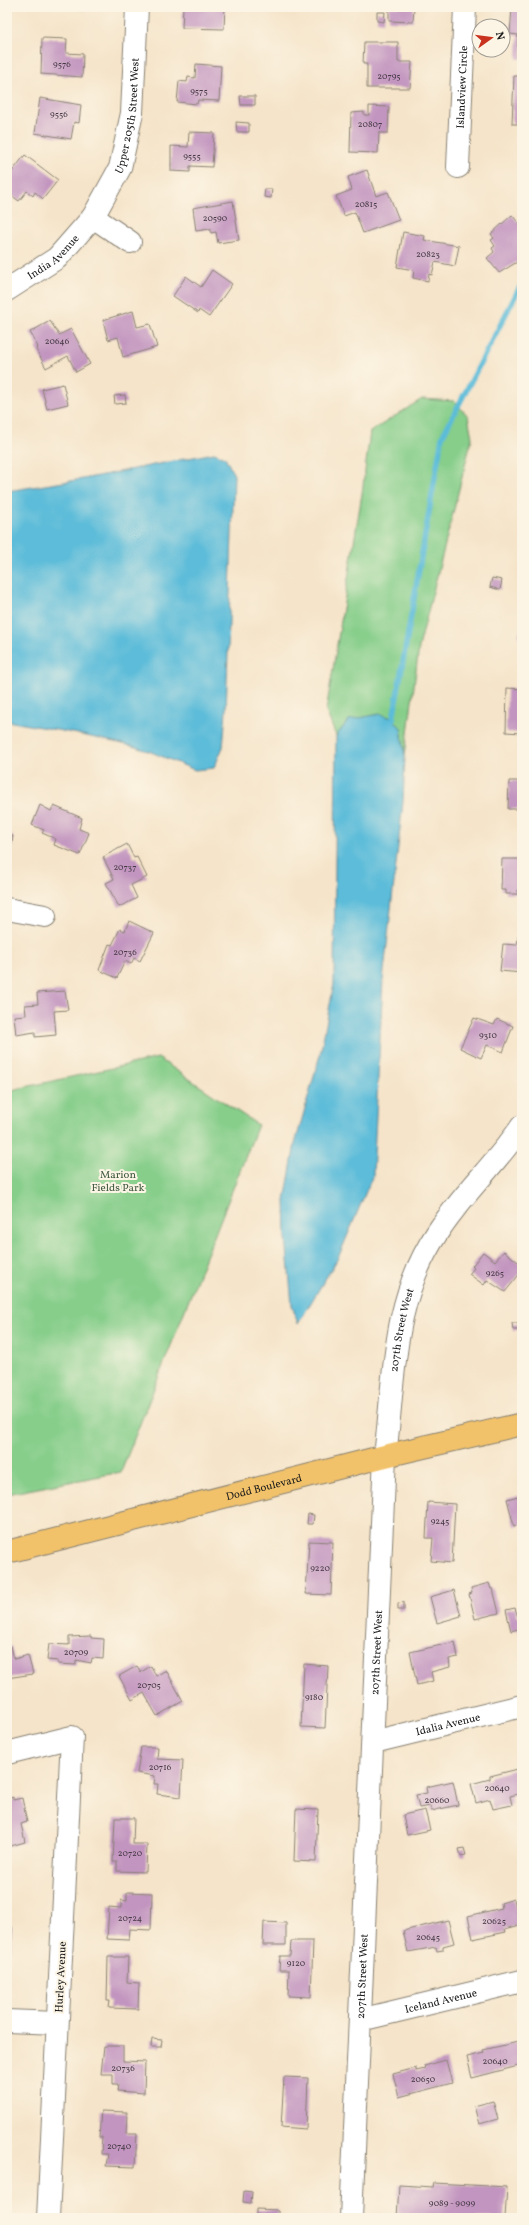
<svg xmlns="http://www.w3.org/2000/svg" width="529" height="2225" font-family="Vollkorn,serif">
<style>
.green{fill:#86ce8a;stroke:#517553}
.water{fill:#5bbcd9;stroke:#3c6c7a}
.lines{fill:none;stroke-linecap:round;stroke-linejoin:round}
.stream{stroke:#5bbcd9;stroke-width:5.5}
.building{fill:#c295c0}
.minor-casing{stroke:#888072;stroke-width:24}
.major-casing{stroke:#888072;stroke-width:24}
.minor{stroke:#fff;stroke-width:22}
.major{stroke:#f2c26a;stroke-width:22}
.labels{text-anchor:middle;stroke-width:4;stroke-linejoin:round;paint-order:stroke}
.number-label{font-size:9px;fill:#463a45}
.street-label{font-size:11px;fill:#1c1c1c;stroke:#fcf5e5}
.park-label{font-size:11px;fill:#415a42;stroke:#fcf5e5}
</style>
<rect width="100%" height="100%" fill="#fcf5e5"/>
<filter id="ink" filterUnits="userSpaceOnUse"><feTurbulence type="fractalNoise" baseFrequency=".025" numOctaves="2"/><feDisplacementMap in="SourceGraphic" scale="8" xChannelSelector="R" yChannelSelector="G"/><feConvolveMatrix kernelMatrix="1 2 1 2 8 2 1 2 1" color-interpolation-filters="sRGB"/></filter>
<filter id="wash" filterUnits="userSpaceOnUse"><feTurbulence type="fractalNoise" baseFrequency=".012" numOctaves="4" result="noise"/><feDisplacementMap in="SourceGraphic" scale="16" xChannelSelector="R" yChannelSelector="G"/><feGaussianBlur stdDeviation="0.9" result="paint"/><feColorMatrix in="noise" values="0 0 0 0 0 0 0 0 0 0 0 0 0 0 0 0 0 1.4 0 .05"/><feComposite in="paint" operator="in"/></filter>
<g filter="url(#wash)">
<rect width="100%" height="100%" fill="#f5e4c9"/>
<path class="green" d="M 422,399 L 454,401 L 468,416 L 472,438 L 419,647 L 405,756 L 401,728 L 349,720 L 336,736 L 326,711 L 362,494 L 370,432 Z
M 158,1058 L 258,1125 L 121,1472 L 7,1494 L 7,1091 Z"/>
<path class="water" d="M 214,453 L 225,457 L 234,475 L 226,711 L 223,747 L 214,768 L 195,770 L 151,752 L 132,746 L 73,733 L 7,721 L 7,491 L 83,479 Z
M 380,714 L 392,718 L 401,728 L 405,756 L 403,802 L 383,980 L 373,1175 L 338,1258 L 298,1324 L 292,1305 L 286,1237 L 285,1201 L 295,1144 L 320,1055 L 334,984 L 336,736 L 349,720 Z"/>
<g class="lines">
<path class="stream" d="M 392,725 L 442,437 L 522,283"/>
</g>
<g id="blocks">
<path class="building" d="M 57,7 L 86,7 L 86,10 Z
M 183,7 L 225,7 L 224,29 L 182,28 Z
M 389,7 L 414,7 L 413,22 L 389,21 Z
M 512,7 L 522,7 L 522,59 L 517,59 L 518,35 L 510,34 Z
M 377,12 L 385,12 L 384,22 L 377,21 Z
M 42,38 L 67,39 L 66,53 L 83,54 L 82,77 L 41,74 Z
M 364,42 L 398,42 L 398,62 L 412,62 L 410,88 L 367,88 L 367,64 L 363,64 Z
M 196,64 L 221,66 L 219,101 L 198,100 L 197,104 L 177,102 L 179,81 L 187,82 L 188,77 L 195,78 Z
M 514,76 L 522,76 L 522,124 L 512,124 Z
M 240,96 L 255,96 L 255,105 L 241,105 Z
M 40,98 L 81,105 L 79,123 L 74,122 L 71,139 L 35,133 Z
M 369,106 L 389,107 L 388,133 L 379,133 L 378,153 L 350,152 L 351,113 L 364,112 L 364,115 L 369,115 Z
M 236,122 L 249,123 L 249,132 L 237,132 Z
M 189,132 L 214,133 L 212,167 L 190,166 L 190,172 L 171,171 L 171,146 L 188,147 Z
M 25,155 L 58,180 L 43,199 L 35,192 L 33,196 L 27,191 L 19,201 L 7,192 L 7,178 Z
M 367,170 L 376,196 L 388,192 L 399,220 L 363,233 L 355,212 L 344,216 L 336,196 L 352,190 L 348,177 Z
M 265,189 L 272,189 L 271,198 L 264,197 Z
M 233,201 L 239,240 L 218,243 L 216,232 L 211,233 L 210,229 L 196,231 L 193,208 Z
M 512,215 L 522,227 L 522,236 L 518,239 L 522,244 L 522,259 L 499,273 L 487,258 L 494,252 L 492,248 L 495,246 L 491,240 L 494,238 L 491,234 Z
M 403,232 L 425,236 L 424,240 L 459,246 L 455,266 L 435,262 L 432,275 L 429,274 L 428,281 L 413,278 L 414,270 L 397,267 Z
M 212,270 L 232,284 L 209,317 L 199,310 L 198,313 L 173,296 L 186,276 L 201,287 Z
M 133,311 L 137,327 L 150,324 L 157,347 L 123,357 L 118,337 L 108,340 L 103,320 Z
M 50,321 L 59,335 L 71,329 L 90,364 L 76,372 L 68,356 L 46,368 L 36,349 L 38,347 L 30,332 Z
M 63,384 L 68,404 L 47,409 L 42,389 Z
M 125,395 L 126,403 L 115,404 L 114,396 Z
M 492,578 L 502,580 L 500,590 L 490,587 Z
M 522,625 L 522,638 L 518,637 Z
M 507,688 L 522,689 L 522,733 L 506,732 Z
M 509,781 L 522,781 L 522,809 L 508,809 Z
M 40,805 L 51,811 L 54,806 L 82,818 L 79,829 L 89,833 L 80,855 L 54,845 L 56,839 L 42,833 L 44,830 L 32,825 Z
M 7,834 L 13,836 L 10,855 L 7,854 Z
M 127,844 L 134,858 L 137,857 L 147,877 L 131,885 L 137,898 L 119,907 L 106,883 L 114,879 L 103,857 Z
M 502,859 L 522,859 L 522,891 L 518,890 L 518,894 L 506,894 L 506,890 L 501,890 Z
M 129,921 L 154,933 L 140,961 L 134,958 L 131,964 L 125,961 L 117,978 L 99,970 L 109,944 L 112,945 L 120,929 L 125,931 Z
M 519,930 L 522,930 L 522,973 L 500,971 L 503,944 L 517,945 Z
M 65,991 L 68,1010 L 54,1011 L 56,1035 L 35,1037 L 35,1032 L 16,1035 L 14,1016 L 26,1015 L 25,1005 L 38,1004 L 37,993 Z
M 474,1018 L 494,1025 L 497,1019 L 513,1026 L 503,1052 L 487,1045 L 481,1058 L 460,1048 Z
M 504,1251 L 522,1265 L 522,1271 L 505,1292 L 487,1280 L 484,1285 L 469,1274 L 474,1268 L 472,1266 L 483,1252 L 495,1261 Z
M 512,1323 L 518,1323 L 519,1330 L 513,1330 Z
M 522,1495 L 522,1524 L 514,1526 L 507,1499 Z
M 428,1502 L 455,1504 L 452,1563 L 431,1561 L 433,1538 L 426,1538 Z
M 308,1514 L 314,1515 L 313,1524 L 307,1524 Z
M 309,1541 L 333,1542 L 331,1595 L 306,1594 Z
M 489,1583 L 491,1589 L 493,1589 L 499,1613 L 475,1619 L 469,1594 L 472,1593 L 471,1588 Z
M 454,1590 L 461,1616 L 437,1623 L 430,1597 Z
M 404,1602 L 404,1610 L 398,1610 L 398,1603 Z
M 515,1608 L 518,1617 L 522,1616 L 522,1643 L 518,1629 L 511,1631 L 506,1610 Z
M 91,1636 L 91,1638 L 104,1639 L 103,1659 L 92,1658 L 91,1663 L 76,1660 L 76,1665 L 58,1664 L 58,1661 L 47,1660 L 49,1644 L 69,1645 L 69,1637 Z
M 455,1642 L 458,1657 L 449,1659 L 450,1667 L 431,1672 L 433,1681 L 417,1685 L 410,1652 Z
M 11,1646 L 14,1659 L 28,1655 L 33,1674 L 7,1678 L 7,1647 Z
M 304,1664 L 328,1666 L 325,1728 L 301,1727 Z
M 137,1666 L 141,1672 L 151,1666 L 156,1676 L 166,1670 L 183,1701 L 157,1716 L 144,1693 L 132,1700 L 119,1676 Z
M 141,1747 L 158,1747 L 157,1759 L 183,1760 L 181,1797 L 157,1794 L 158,1784 L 154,1784 L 155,1776 L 137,1773 Z
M 522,1768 L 522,1793 L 510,1796 L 512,1805 L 493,1809 L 490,1799 L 476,1803 L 471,1784 L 490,1779 L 490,1776 Z
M 453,1781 L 458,1805 L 431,1811 L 430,1806 L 419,1808 L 416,1795 L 427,1793 L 426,1787 Z
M 13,1797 L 13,1800 L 22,1798 L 27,1822 L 21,1824 L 25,1842 L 7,1847 L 7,1799 Z
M 296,1809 L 318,1810 L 316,1862 L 294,1861 Z
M 425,1810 L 430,1830 L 407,1835 L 403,1815 Z
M 115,1818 L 134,1818 L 133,1844 L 147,1844 L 146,1872 L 117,1871 L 117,1862 L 113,1862 Z
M 464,1848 L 466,1855 L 461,1856 L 459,1849 Z
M 127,1892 L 152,1893 L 151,1930 L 130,1929 L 129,1940 L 107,1939 L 109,1907 L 121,1908 L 121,1900 L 127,1901 Z
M 514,1899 L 520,1925 L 505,1929 L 506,1932 L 473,1939 L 468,1916 L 502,1908 L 501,1903 Z
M 448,1920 L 454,1943 L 443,1946 L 443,1950 L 437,1951 L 436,1947 L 408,1952 L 403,1931 Z
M 264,1922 L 286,1923 L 286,1945 L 263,1945 Z
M 7,1926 L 12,1926 L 11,1950 L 7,1950 Z
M 291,1941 L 313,1941 L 311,1997 L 288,1996 L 289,1970 L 279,1970 L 280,1956 L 290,1956 Z
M 108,1957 L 128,1957 L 127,1982 L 139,1983 L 138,2009 L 109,2008 L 110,2001 L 107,2001 Z
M 152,2039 L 162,2040 L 161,2047 L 151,2047 Z
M 518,2042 L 522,2065 L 472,2078 L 467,2057 L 484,2053 L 483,2050 Z
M 104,2046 L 123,2046 L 123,2061 L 145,2062 L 144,2093 L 117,2091 L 118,2084 L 113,2084 L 113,2074 L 101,2074 Z
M 446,2060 L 452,2083 L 399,2097 L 393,2074 L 416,2068 L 416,2071 L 425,2069 L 424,2066 Z
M 284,2077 L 308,2078 L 306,2129 L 281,2127 Z
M 493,2101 L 498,2119 L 479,2124 L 474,2106 Z
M 101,2111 L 127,2112 L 126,2134 L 137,2134 L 135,2167 L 106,2166 L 108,2154 L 101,2154 L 102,2137 L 99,2137 Z
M 434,2183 L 507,2187 L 505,2218 L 397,2218 L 399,2185 L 433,2187 Z
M 244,2191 L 252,2192 L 251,2203 L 243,2202 Z
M 256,2209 L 278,2210 L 278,2218 L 256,2218 Z"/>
</g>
</g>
<g filter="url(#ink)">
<use href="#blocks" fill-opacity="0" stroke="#888072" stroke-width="1"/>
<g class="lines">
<g class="minor-casing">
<g id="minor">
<path id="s1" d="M 458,167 L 465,7"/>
<path d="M 93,217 L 130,242"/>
<path id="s2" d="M 7,290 L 57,258 L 93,217 L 120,168 L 132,113 L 137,7"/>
<path d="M 7,909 L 45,916"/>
<path id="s3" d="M 373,1742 L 522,1706"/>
<path d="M 7,1753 L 72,1737 L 48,2218"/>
<path id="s4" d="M 360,2020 L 522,1981"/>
<path d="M 7,2021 L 57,2023"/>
<path id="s5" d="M 351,2218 L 385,1456 C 395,1377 391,1302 437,1233 C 462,1194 496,1164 522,1126"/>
</g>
</g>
<g class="major-casing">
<g id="major">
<path id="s6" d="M 7,1552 L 385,1456 L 522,1424"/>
</g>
</g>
<use href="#minor" class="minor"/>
<use href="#major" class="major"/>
</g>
</g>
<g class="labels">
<g class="number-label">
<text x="62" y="67">9576</text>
<text x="389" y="79">20795</text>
<text x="199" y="94">9575</text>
<text x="59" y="117">9556</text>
<text x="370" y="127">20807</text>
<text x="192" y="159">9555</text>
<text x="366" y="207">20815</text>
<text x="215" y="221">20590</text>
<text x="428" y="257">20823</text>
<text x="57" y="344">20646</text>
<text x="125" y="870">20737</text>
<text x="125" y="955">20736</text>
<text x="488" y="1038">9310</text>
<text x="495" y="1276">9265</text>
<text x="440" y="1524">9245</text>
<text x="320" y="1571">9220</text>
<text x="76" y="1655">20709</text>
<text x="149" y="1688">20705</text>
<text x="314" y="1700">9180</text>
<text x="160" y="1770">20716</text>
<text x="497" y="1791">20640</text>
<text x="437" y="1803">20660</text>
<text x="130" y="1856">20720</text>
<text x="130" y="1921">20724</text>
<text x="494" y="1924">20625</text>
<text x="428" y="1940">20645</text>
<text x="296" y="1966">9120</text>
<text x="495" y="2064">20640</text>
<text x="123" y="2071">20736</text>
<text x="423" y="2082">20650</text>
<text x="119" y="2149">20740</text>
<text x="452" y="2206">9089 - 9099</text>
</g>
<g class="street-label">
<text dy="4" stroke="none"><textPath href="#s1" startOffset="80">Islandview Circle</textPath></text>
<text dy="4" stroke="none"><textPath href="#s2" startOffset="223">Upper 205th Street West</textPath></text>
<text dy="4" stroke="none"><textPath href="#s2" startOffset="57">India Avenue</textPath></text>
<text dy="4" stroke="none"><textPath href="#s5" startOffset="890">207th Street West</textPath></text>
<text dy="4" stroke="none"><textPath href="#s6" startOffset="265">Dodd Boulevard</textPath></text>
<text dy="4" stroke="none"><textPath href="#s5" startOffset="566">207th Street West</textPath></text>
<text dy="4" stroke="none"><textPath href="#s3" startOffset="77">Idalia Avenue</textPath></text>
<text dy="4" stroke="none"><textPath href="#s5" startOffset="242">207th Street West</textPath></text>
<text transform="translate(60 1977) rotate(-87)" y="4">Hurley Avenue</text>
<text dy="4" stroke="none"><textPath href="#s4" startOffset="83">Iceland Avenue</textPath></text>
</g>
<g class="park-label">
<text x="118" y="1178">Marion<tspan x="118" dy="13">Fields Park</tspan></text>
</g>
</g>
<rect width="529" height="2225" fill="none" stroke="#fcf5e5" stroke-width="24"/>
<g transform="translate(491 38) rotate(76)"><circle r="19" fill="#fcf5e5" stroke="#a29e95"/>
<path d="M0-3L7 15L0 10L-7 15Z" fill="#c8321e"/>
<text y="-6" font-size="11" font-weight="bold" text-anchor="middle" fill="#1c1c1c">N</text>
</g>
</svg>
